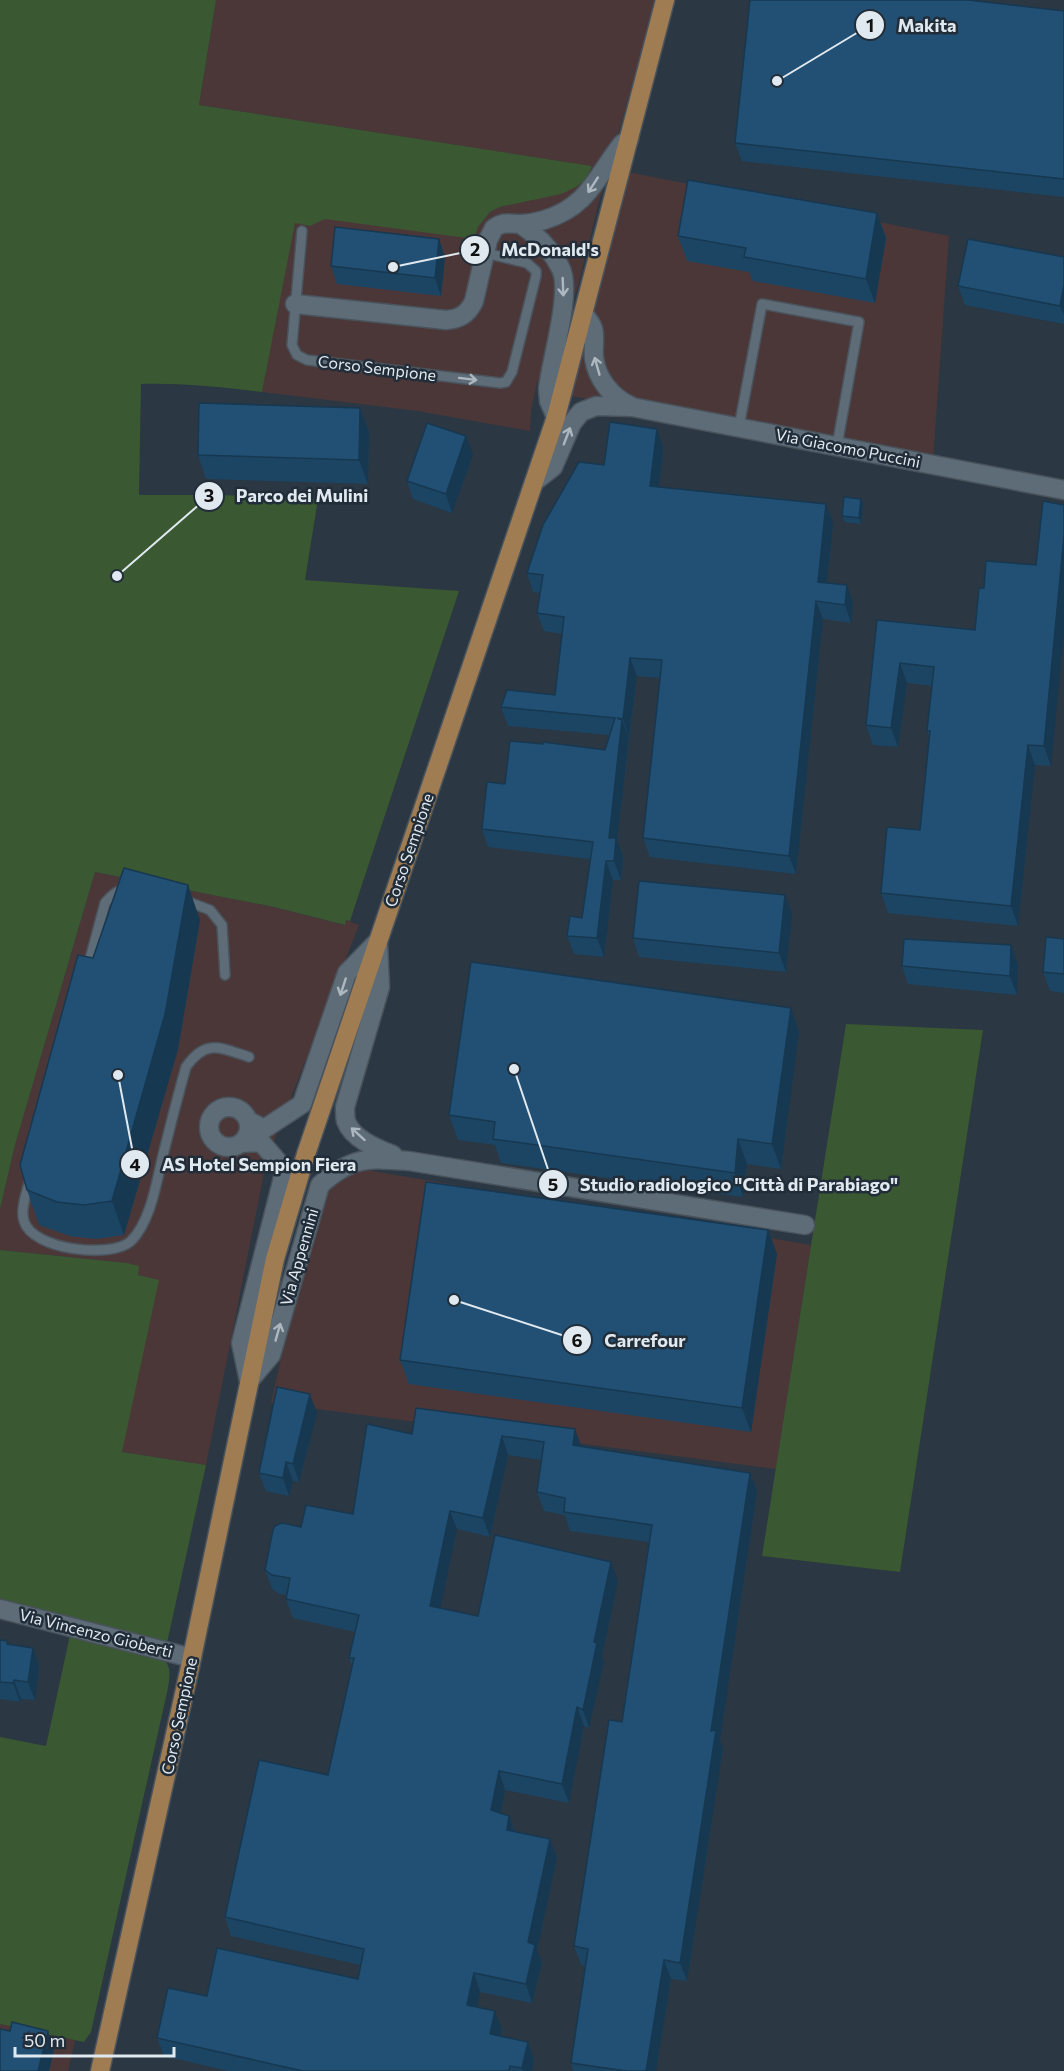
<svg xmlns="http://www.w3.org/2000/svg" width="1064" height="2071" font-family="Commissioner,sans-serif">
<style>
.commercial{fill:#4c3738}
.green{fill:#3a5831}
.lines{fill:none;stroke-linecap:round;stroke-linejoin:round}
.service-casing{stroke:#49535c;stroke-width:12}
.minor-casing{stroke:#49535c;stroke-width:21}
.primary-casing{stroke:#49535c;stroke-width:21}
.service{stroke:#5e6c78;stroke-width:9}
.minor{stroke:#5e6c78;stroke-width:18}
.primary{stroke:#9f7c52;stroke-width:18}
.wall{fill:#1c4564}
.shaded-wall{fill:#173851}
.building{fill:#215074;stroke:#173851;stroke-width:1.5}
.oneway{stroke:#adb7c0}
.labels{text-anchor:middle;stroke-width:5;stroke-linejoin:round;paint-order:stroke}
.street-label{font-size:16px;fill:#e1e9f0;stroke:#212d38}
.leader{fill:none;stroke:#e1e9f0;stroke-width:2}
.callout-dot{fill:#e1e9f0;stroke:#212d38;stroke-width:2}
.mark-label{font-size:18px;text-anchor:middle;font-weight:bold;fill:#111}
.callout-label{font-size:18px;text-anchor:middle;font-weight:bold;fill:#e1e9f0;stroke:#212d38;stroke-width:5;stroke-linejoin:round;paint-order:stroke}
</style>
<rect width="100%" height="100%" fill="#2b3742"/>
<path class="commercial" d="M 216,0 L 656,0 L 599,202 L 577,290 L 537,383 L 531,411 L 530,431 L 418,411 L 262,392 L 294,222 L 310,226 L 324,219 L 478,227 L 490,212 L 500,207 L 538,198 L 591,166 L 199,105 Z
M 623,171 L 949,236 L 933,460 L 565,395 Z
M 95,872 L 274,907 L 344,925 L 346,920 L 359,925 L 267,1158 L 206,1465 L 122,1452 L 138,1275 L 127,1263 L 0,1250 L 0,1209 L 15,1145 Z
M 325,1163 L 811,1245 L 776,1469 L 271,1403 Z
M 0,2024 L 75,2040 L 68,2071 L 0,2071 Z"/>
<path class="green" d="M 0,0 L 216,0 L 199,105 L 592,166 L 586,179 L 576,187 L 561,194 L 500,207 L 490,212 L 478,227 L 474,239 L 325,219 L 310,226 L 295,223 L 262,392 C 221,387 182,383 141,384 L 139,495 L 222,495 L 318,499 L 305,580 L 459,591 L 350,921 L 346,920 L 345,925 L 274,907 L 95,872 L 15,1145 L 0,1209 Z
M 846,1024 L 983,1030 L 900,1572 L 762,1556 Z
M 0,1250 L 127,1263 L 139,1266 L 138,1275 L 159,1280 L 122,1452 L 206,1465 L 167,1643 L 0,1601 Z
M 70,1635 L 162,1657 C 172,1667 170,1675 168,1688 L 91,2032 L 84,2042 L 0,2024 L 0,1737 L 46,1746 Z"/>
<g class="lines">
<g class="service-casing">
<path id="service" d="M 302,231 L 292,345 L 297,355 L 307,360 L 500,383 L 506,382 L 512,372 L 536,276 L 536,271 L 527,263 L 485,253
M 739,427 L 762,304 L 859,322 L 837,446
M 186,901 L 210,910 L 222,925 L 225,975
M 87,970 L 105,903 C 110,897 116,890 125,890
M 30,1180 C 27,1191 20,1209 24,1221 C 32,1250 112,1259 131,1241 C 152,1220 157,1178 164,1151 C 171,1123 178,1095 186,1067 C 206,1038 221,1048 249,1057"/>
</g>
<g class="minor-casing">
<path id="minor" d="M 520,224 C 537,235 552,250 561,269 C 572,293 551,360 548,389 L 549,401 L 556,417
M 295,304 L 446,320 C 460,319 468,314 474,301 L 488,240 L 494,228 C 504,221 509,224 520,224 C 527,224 537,222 544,220 C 588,207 596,177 622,144 L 629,139
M 583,314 C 600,331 592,338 594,358 C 597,379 612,398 631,406
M 534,482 L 553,467 L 572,423 L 581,412 L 596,406 L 632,407 L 1064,490
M 378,944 L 380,987 L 345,1107 C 345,1111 345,1117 346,1121 C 352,1139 378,1149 393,1155
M209 1127a20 20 0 1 1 40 0a20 20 0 1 1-40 0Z
M 249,1121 L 264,1129 L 302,1104 L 347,973 L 378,941
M 242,1143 L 261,1142 L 285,1170 L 241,1343 L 249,1381
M 249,1381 L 271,1355 L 320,1185 C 352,1156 368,1158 409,1161 L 805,1225
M 0,1609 L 192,1658"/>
</g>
<g class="primary-casing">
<path id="primary" d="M 100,2071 L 190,1667 L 275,1259 L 306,1154 L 556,417 L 665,0"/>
</g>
<use href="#service" class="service"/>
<use href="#minor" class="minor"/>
<use href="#primary" class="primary"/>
</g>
<path class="wall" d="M 1064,11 L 1064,197 L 742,161 L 735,143 Z
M 877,213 L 886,238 L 875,303 L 753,281 L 749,272 L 687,261 L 678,236 Z
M 439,239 L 445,257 L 441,296 L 337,284 L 331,266 Z
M 1064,257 L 1064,324 L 965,305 L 958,286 Z
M 360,408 L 369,432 L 368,484 L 206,479 L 198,455 Z
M 663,448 L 659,487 L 833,523 L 827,583 L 853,603 L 851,623 L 823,619 L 796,874 L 650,857 L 643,838 L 660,678 L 637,676 L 617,841 L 623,856 L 621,880 L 613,880 L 604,957 L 574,954 L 567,936 L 582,918 L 590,859 L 488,847 L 482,829 L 505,784 L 605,750 L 609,735 L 508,726 L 501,707 L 555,695 L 562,634 L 544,631 L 537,613 L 540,593 L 533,592 L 527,573 L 604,465 Z
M 473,455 L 452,513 L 413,499 L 407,481 Z
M 861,499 L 863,505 L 861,524 L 845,522 L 842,516 Z
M 986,561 L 1051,766 L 1035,765 L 1018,926 L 888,913 L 881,893 L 920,830 L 929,736 L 927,731 L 932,686 L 907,683 L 898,747 L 873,745 L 866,725 L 877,620 L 975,630 L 984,588 Z
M 792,914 L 786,972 L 639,957 L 633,938 Z
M 200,920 L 178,1049 L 124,1235 L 96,1239 L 70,1236 L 39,1225 L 27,1190 L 93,958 Z
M 1064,939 L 1064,993 L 1050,991 L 1043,972 Z
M 1011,945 L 1018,964 L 1017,995 L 908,984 L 902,966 Z
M 791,1008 L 799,1032 L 781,1169 L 747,1164 L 743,1197 L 501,1163 L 495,1145 L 458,1140 L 449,1115 Z
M 768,1230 L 777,1254 L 751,1432 L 409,1384 L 400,1360 Z
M 416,1408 L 581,1446 L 750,1473 L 757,1491 L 720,1740 L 723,1748 L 687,1981 L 671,1979 L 656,2071 L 573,2071 L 571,2063 L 585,1966 L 581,1965 L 574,1946 L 622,1722 L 649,1542 L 570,1531 L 565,1515 L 544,1511 L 537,1492 L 542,1460 L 508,1455 L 490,1537 L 457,1529 L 440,1608 L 478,1616 L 618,1581 L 602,1656 L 604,1662 L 589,1728 L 584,1726 L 569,1803 L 505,1790 L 501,1813 L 509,1816 L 515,1831 L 550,1839 L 557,1858 L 537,1950 L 542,1963 L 532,2003 L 480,1992 L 477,2007 L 502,2030 L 501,2036 L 528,2042 L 534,2060 L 532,2071 L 228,2071 L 164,2056 L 157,2038 L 207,1996 L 358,1979 L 361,1965 L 231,1936 L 225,1917 L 328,1775 L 352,1666 L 349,1658 L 355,1632 L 293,1618 L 286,1599 L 287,1595 L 279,1594 L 272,1589 L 265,1570 L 301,1527 L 353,1514 L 412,1434 Z
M 317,1413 L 299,1482 L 293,1481 L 289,1496 L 266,1491 L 259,1473 Z
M 0,1640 L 9,1645 L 33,1648 L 39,1666 L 35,1700 L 21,1699 L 20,1702 L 0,1699 Z"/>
<path class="shaded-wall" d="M 877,213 L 886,238 L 875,303 L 866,279 Z
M 439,239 L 445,257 L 441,296 L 435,278 Z
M 1064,285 L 1064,315 L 1060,306 Z
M 360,408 L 369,432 L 368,484 L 359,460 Z
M 657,429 L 663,448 L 657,504 L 650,486 Z
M 466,436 L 473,455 L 452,513 L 446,494 Z
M 861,499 L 863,505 L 861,524 L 859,518 Z
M 826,504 L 833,523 L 825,600 L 818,582 Z
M 1064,536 L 1064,632 L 1051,766 L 1044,746 Z
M 847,585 L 853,603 L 851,623 L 845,605 Z
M 816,601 L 823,619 L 796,874 L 789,856 Z
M 630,658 L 637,676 L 629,737 L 623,719 Z
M 900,663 L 907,683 L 898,747 L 891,728 Z
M 622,720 L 629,738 L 617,841 L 623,856 L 621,880 L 614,861 L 609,838 Z
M 1028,745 L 1035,765 L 1018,926 L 1011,906 Z
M 606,861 L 613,880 L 604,957 L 597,938 Z
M 188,885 L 200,920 L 178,1049 L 124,1235 L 112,1201 Z
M 785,895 L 792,914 L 786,972 L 779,953 Z
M 1011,945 L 1018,964 L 1017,995 L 1010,976 Z
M 791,1008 L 799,1032 L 781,1169 L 772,1144 Z
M 738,1139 L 747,1164 L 743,1197 L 735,1173 Z
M 768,1230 L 777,1254 L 751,1432 L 742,1408 Z
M 310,1394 L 317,1413 L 299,1482 L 293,1464 Z
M 575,1429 L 582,1448 L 573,1445 Z
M 502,1436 L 508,1455 L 490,1537 L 483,1518 Z
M 286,1462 L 293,1481 L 289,1496 L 283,1478 Z
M 750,1473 L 757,1491 L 720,1740 L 723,1748 L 687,1981 L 680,1963 L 711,1731 Z
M 450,1511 L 457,1529 L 437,1624 L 430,1606 Z
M 611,1562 L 618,1581 L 602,1656 L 604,1662 L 589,1728 L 583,1710 L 594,1642 Z
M 33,1648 L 39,1666 L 35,1700 L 28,1682 Z
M 14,1680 L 21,1699 L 20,1702 L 13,1683 Z
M 577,1707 L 584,1726 L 569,1803 L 562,1784 Z
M 499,1771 L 505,1790 L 498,1829 L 491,1810 Z
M 509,1816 L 516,1835 L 507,1830 Z
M 550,1839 L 557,1858 L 537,1950 L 542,1963 L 532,2003 L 526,1984 L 528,1942 Z
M 664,1960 L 671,1979 L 656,2071 L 646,2071 Z
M 474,1973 L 480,1992 L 474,2023 L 467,2005 Z
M 495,2011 L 502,2030 L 497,2052 L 490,2034 Z
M 48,2031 L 54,2050 L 49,2071 L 38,2071 Z
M 528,2042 L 534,2060 L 532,2071 L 523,2071 L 522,2068 Z"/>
<path class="building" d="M 750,0 L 968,0 L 1064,11 L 1064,179 L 735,143 Z
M 688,180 L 877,213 L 866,279 L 744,257 L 746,248 L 678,236 Z
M 335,227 L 439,239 L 435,278 L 331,266 Z
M 968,239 L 1064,257 L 1064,285 L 1060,306 L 958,286 Z
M 199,403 L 360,408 L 359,460 L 198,455 Z
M 610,422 L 657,429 L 650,486 L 826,504 L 818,582 L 847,585 L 845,605 L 816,601 L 789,856 L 643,838 L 662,660 L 630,658 L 623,719 L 617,718 L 622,720 L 609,838 L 616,838 L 614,861 L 606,861 L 597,938 L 567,936 L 570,916 L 582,918 L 593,842 L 482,829 L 487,782 L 505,784 L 510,741 L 543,744 L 543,742 L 605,750 L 615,718 L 501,707 L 507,690 L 555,695 L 564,617 L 537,613 L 543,575 L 527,573 L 543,525 L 579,462 L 604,465 Z
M 427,423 L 466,436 L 446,494 L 407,481 Z
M 844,497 L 861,499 L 859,518 L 842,516 Z
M 1043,501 L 1064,505 L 1064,536 L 1044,746 L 1028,745 L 1011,906 L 881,893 L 887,827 L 920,830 L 930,731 L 927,731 L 934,667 L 900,663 L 891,728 L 866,725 L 877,620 L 975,630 L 979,588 L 984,588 L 986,561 L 1036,565 Z
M 124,868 L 188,885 L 165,1014 L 112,1201 L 84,1205 L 57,1202 L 27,1190 L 20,1165 L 78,955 L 93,958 Z
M 639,881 L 785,895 L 779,953 L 633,938 Z
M 1046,937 L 1064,939 L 1064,974 L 1043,972 Z
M 904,939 L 1011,945 L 1010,976 L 902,966 Z
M 471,962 L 791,1008 L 772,1144 L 738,1139 L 735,1173 L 493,1139 L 495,1122 L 449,1115 Z
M 426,1182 L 768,1230 L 742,1408 L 400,1360 Z
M 277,1387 L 310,1394 L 293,1464 L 286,1462 L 283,1478 L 259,1473 Z
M 416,1408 L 575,1429 L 573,1445 L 750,1473 L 711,1731 L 716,1730 L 680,1963 L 664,1960 L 646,2071 L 626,2071 L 571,2063 L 588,1949 L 574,1946 L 609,1720 L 622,1722 L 652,1525 L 564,1512 L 565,1498 L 537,1492 L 544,1442 L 502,1436 L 483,1518 L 450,1511 L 430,1606 L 478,1616 L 495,1535 L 611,1562 L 594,1642 L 597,1643 L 583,1710 L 577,1707 L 562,1784 L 499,1771 L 491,1810 L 509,1816 L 507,1830 L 550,1839 L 528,1942 L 535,1945 L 526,1984 L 474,1973 L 467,2005 L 495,2011 L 490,2034 L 528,2042 L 522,2068 L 510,2066 L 509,2071 L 303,2071 L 157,2038 L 168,1988 L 207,1996 L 217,1948 L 358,1979 L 364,1949 L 225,1917 L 259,1760 L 328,1775 L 354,1658 L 349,1658 L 359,1615 L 286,1599 L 290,1578 L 272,1575 L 265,1570 L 273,1530 L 275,1526 L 282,1523 L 301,1527 L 306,1505 L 353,1514 L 367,1424 L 412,1434 Z
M 0,1640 L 7,1641 L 7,1644 L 33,1648 L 28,1682 L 14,1680 L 13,1683 L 0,1682 Z
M 12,2022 L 48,2031 L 38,2071 L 0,2071 L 0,2029 L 10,2031 Z"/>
<defs><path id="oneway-shaft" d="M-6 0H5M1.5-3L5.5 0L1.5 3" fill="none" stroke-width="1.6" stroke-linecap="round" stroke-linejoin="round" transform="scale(1.5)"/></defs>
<g class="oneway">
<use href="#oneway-shaft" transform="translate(593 185) rotate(123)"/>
<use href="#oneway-shaft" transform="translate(563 287) rotate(88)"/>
<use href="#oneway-shaft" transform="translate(597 366) rotate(-106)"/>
<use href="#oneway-shaft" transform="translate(468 379) rotate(7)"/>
<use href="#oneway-shaft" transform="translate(567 436) rotate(-69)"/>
<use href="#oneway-shaft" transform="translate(343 987) rotate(108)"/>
<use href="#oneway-shaft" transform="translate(358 1134) rotate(-138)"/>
<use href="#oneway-shaft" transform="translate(278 1332) rotate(-74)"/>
</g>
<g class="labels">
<g class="street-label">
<text transform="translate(377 368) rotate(7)" y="6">Corso Sempione</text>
<text transform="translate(848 448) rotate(11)" y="6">Via Giacomo Puccini</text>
<text transform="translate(409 850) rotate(-71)" y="6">Corso Sempione</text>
<text transform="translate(299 1257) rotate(-74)" y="6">Via Appennini</text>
<text transform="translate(96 1633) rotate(14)" y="6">Via Vincenzo Gioberti</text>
<text transform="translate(179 1716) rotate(-78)" y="6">Corso Sempione</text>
</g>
</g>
<path class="leader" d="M777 81L870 25M393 267L475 250M117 576L209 496M118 1075L135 1164M514 1069L553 1184M454 1300L577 1340"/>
<g class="callout-dot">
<circle cx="777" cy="81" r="6"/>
<circle cx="393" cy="267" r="6"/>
<circle cx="117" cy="576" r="6"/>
<circle cx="118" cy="1075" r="6"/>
<circle cx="514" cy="1069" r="6"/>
<circle cx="454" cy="1300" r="6"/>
<circle cx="870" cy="25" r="15"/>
<circle cx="475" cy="250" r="15"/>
<circle cx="209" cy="496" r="15"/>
<circle cx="135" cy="1164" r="15"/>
<circle cx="553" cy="1184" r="15"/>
<circle cx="577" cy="1340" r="15"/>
</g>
<g class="mark-label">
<text x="870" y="32">1</text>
<text x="475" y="256">2</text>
<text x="209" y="502">3</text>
<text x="135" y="1171">4</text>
<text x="553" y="1191">5</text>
<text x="577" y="1347">6</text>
</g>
<g class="callout-label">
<text x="927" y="32">Makita</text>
<text x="550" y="256">McDonald's</text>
<text x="302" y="502">Parco dei Mulini</text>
<text x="259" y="1171">AS Hotel Sempion Fiera</text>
<text x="739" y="1191">Studio radiologico "Città di Parabiago"</text>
<text x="645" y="1347">Carrefour</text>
</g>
<path d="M15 2047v9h159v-9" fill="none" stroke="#e1e9f0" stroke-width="3"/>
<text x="24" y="2047" font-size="18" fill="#e1e9f0" stroke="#212d38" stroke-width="4.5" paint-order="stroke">50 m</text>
</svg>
